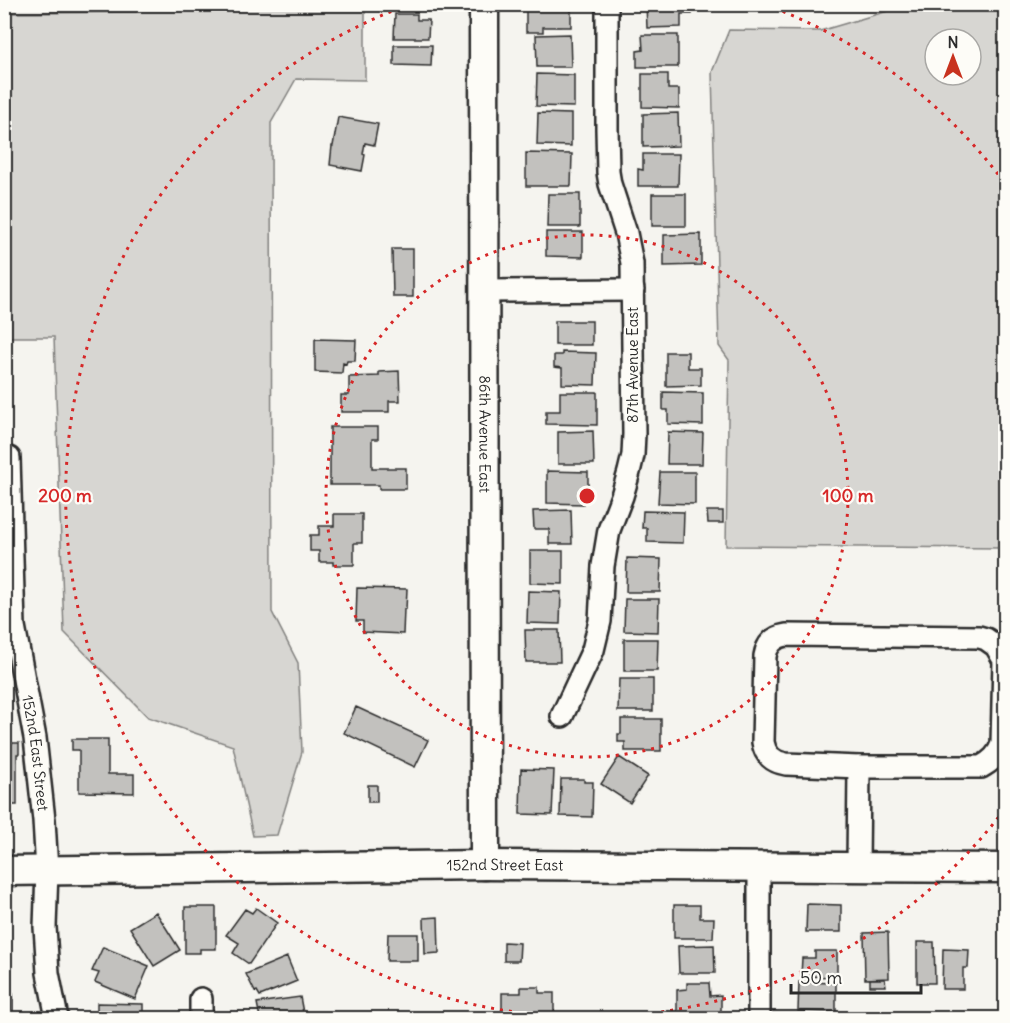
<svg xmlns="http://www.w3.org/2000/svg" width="1010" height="1023" font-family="Delius,sans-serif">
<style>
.green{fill:#d7d6d2;stroke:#81807e;stroke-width:1.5;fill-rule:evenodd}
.building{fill:#c2c1be;stroke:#2b2b2b;stroke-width:1.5}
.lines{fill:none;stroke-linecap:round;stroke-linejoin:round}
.street-casing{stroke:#2b2b2b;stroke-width:26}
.secondary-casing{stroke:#2b2b2b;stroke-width:33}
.street{stroke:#fdfcf7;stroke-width:21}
.secondary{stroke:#fdfcf7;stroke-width:28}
.ring{fill:none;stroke:#d62828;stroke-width:3;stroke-dasharray:3 6}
.labels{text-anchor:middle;stroke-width:4.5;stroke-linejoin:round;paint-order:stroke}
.street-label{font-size:15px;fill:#2b2b2b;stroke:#fdfcf7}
.centre{fill:#d62828;stroke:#fdfcf7;stroke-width:3}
.ring-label{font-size:18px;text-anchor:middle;font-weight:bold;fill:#d62828;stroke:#fdfcf7;stroke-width:4.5;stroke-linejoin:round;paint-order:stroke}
</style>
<rect width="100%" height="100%" fill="#f5f4ef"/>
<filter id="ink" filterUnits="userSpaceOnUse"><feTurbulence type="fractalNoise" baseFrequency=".0167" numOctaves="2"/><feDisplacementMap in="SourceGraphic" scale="12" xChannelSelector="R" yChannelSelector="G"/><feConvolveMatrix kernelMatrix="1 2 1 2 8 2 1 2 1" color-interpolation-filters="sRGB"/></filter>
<g filter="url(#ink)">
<path class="green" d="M 136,5 L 315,4 L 316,8 L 365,8 L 365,80 L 296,79 L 271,123 L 272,612 L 298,663 L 302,752 L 277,835 L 253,836 L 233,746 L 148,717 L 64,632 L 54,337 L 5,337 L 5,13 L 136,12 Z
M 894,5 L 1005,5 L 1005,548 L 726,546 L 729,360 L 719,346 L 712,72 L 729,30 L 820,31 L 891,10 ZM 935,39 L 971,39 L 971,75 L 935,75 Z"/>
<path class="building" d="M 526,4 L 571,4 L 571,27 L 543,27 L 543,32 L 526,32 Z
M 646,4 L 692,4 L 692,14 L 681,14 L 681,27 L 647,28 Z
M 395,14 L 417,14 L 417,20 L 429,20 L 428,38 L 394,38 Z
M 570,34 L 571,67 L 537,67 L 536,35 Z
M 642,35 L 678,35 L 678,67 L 637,67 L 637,51 L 643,50 Z
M 394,45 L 432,45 L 431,66 L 394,65 Z
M 537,74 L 574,75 L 574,107 L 536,106 Z
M 642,74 L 668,74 L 668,89 L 679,89 L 679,108 L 642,107 Z
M 538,113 L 571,114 L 571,146 L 537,145 Z
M 678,113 L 679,146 L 643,147 L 643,114 Z
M 338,117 L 378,124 L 374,145 L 365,143 L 363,154 L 365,155 L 362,171 L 330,165 L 332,146 L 333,146 Z
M 526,153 L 572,154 L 571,186 L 526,186 Z
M 643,154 L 679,154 L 678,186 L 638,186 L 638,169 L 643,170 Z
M 548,194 L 580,194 L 580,227 L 547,227 Z
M 652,194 L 686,194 L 686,226 L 652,226 Z
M 546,232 L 583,232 L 583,257 L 546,256 Z
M 701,234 L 701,265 L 664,266 L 664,235 Z
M 392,249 L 413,249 L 413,297 L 393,297 Z
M 555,321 L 592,321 L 592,345 L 555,345 Z
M 315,339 L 356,340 L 355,361 L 347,361 L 346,364 L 343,363 L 342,373 L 315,372 Z
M 4,347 L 10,347 L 11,369 L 4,369 Z
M 562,352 L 596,353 L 595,385 L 562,384 L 562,368 L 554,367 L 554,355 L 562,355 Z
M 666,352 L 688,352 L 688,368 L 701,368 L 701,385 L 666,386 Z
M 399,371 L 400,401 L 389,401 L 389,412 L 341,412 L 341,395 L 349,395 L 349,377 L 379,376 L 379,372 Z
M 560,392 L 597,392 L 597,425 L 546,424 L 546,411 L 560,411 Z
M 663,392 L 703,393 L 703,425 L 668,424 L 668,410 L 663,410 Z
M 330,427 L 378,427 L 378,439 L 372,439 L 372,468 L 406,468 L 406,489 L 379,489 L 379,485 L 330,485 Z
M 593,431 L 594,464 L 558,464 L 558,432 Z
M 668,432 L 703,433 L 702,464 L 667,464 Z
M 547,471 L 588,472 L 588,489 L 583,489 L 583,504 L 547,503 Z
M 660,472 L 695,472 L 695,504 L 658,503 Z
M 571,510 L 572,544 L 549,544 L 549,529 L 534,529 L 533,511 Z
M 643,511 L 684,512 L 683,543 L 647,542 L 647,528 L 642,528 Z
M 707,511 L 723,511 L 723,523 L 708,523 Z
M 334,514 L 362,514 L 362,543 L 354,543 L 354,565 L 333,565 L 333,562 L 319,562 L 319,551 L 310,551 L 310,535 L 319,535 L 319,526 L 334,526 Z
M 530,551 L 563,551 L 563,584 L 530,583 Z
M 627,558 L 661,559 L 660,592 L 626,592 Z
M 357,588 L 407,589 L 406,609 L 404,609 L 403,634 L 363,632 L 363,621 L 356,621 Z
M 528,591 L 561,592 L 560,624 L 527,623 Z
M 625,599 L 659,599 L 658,632 L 624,631 Z
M 525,630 L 559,630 L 560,662 L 526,662 Z
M 624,639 L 658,639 L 657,671 L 624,671 Z
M 619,679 L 653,679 L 653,711 L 618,711 Z
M 356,707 L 428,740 L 415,767 L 344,733 Z
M 621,719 L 661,719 L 661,751 L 625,751 L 625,742 L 618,742 L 618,734 L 621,734 Z
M 72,739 L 108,739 L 108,774 L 134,774 L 134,793 L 79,792 L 79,750 L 72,750 Z
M 4,743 L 19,743 L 19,754 L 17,754 L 17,805 L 4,805 Z
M 619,757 L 648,776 L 630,803 L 601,784 Z
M 521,769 L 554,770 L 552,815 L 520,814 Z
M 561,779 L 584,779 L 584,782 L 593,782 L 592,817 L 560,816 Z
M 368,785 L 377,785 L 377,802 L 368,802 Z
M 807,904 L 841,905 L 841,932 L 806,932 Z
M 674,905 L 700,905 L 700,918 L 714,918 L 713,938 L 674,938 Z
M 185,907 L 216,907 L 216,949 L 200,949 L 200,953 L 185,953 Z
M 256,908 L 277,923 L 249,964 L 233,953 L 239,943 L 226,935 L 245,909 L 252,913 Z
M 156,912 L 180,950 L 154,966 L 130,928 Z
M 438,917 L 439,953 L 425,954 L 424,918 Z
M 888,932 L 889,978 L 865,979 L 864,933 Z
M 388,934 L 418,934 L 418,961 L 387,961 Z
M 504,942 L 520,943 L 519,961 L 504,961 Z
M 917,942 L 934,942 L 935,983 L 917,983 Z
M 714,945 L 715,973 L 679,973 L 678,946 Z
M 103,947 L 149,966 L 135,999 L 95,982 L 99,973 L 92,971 Z
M 943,949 L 969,950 L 968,968 L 963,968 L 963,989 L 942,989 Z
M 815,951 L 837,951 L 837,977 L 801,976 L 802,958 L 815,958 Z
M 287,957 L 297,981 L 260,996 L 257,991 L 255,992 L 246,974 Z
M 870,979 L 885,979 L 886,986 L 870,986 Z
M 799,982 L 836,983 L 836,1012 L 798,1011 Z
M 687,983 L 709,983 L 710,996 L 721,995 L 721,1015 L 677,1016 L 677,990 L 687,989 Z
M 521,987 L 539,987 L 539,993 L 554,993 L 554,1018 L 502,1018 L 502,993 L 521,993 Z
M 4,994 L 13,994 L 13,1018 L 4,1018 Z
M 300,997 L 304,1018 L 260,1018 L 257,1003 Z
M 97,1003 L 143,1004 L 143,1018 L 97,1018 Z"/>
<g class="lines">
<g class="street-casing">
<g id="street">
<path d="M 485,291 L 633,290"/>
<path id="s1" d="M 9,458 L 14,626 L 35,738 L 44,820 L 47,871 L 45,927 L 48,973 L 57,1018"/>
<path d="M 786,635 L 979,637 L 986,639 L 996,646 L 1004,660 L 1002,744 C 998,755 992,761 981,767 L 859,767 L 786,764 C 773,762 765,755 763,742 L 765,656 C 767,644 774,637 786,635 Z"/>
<path d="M 562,716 L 593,650 L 600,621 L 603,566 L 609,530 L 622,496 L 629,472 L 633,455 L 634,434 L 632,263 L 626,233 L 610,184 L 608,172 L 607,129 L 607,4"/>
<path d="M 759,867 L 759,1018"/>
<path d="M 858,867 L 859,767"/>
<path d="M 201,1018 L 201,999"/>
</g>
</g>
<g class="secondary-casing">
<g id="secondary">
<path id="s2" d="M 484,4 L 485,865"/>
<path id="s3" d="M 4,871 L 485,865 L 1006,868"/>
</g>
</g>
<use href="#street" class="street"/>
<use href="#secondary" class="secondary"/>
</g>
</g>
<g class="ring">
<circle cx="587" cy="496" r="261"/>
<path d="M1004 810A522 522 0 1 1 408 5M766 5A522 522 0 0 1 1004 182"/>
</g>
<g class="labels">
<g class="street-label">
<text transform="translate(633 365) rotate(-90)" y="5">87th Avenue East</text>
<text dy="5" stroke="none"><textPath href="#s2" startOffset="430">86th Avenue East</textPath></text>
<text dy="5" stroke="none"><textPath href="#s1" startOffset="297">152nd East Street</textPath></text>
<text dy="5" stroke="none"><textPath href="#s3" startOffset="501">152nd Street East</textPath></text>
</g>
</g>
<circle cx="587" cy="496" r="9" class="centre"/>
<g class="ring-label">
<text x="848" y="502">100 m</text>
<text x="65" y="502">200 m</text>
</g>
<rect width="1010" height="1023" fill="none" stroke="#fdfcf7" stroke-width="24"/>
<rect x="12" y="12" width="986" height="999" fill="none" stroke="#2b2b2b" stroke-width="2" filter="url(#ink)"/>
<g transform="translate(953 57)"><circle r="28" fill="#fdfcf7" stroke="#a9a8a5" stroke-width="1.5"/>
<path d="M0-4.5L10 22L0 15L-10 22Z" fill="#c8321e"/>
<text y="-9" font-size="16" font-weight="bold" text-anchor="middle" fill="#2b2b2b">N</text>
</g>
<path d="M791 984v9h130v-9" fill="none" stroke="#2b2b2b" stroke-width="3"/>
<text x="800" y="984" font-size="18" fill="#2b2b2b" stroke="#fdfcf7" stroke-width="4.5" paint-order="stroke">50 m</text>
</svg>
